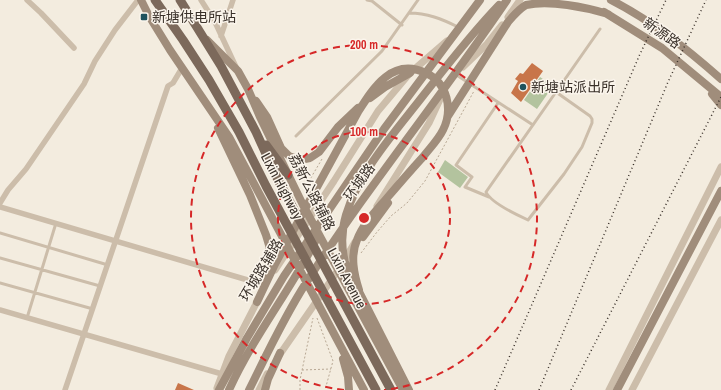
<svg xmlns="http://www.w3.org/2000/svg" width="721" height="390" font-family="'Archivo Narrow','Noto Sans SC',sans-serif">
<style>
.green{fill:#b3c39e}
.building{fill:#c87549}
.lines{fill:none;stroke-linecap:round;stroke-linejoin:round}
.path{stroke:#b8a894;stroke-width:1;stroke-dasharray:2 2;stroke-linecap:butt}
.service{stroke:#ccbdaa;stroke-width:3}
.minor{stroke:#ccbdaa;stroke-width:5.5}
.tertiary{stroke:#ccbdaa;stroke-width:7}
.secondary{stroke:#a08d7b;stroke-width:8}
.primary{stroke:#7c695b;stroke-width:9}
.rail{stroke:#3a312a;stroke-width:1.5;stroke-dasharray:1 3;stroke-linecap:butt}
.ring{fill:none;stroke:#d62828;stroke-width:2;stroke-dasharray:7 5}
.poi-dot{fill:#1e525d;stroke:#fbf5ec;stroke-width:1.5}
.labels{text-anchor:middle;stroke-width:3;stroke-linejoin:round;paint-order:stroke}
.poi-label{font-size:14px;fill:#3a312a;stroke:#fbf5ec;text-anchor:start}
.street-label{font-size:14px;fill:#3a312a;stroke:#fbf5ec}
.centre{fill:#d62828;stroke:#fbf5ec;stroke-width:2}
.ring-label{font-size:12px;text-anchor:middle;font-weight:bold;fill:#d62828;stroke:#fbf5ec;stroke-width:3;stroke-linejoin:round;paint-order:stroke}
</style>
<rect width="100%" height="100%" fill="#f3ecdf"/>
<path class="green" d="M 540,77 L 553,86 L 537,109 L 524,100 Z
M 445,160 L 468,177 L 460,188 L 438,172 Z"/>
<path class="building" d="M 532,63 L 543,71 L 521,102 L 511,93 L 518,81 L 515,79 L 520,73 L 523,74 Z
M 178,383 L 194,390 L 175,390 Z"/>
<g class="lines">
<path class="path" d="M 303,187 L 309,181 L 322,159
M 361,253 L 377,232 L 391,216 L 407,203 L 425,181 L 474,91
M 317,318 L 333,361 L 325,390
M 302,370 L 331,369
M 300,390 L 300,380 L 313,318"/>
<path class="service" d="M 367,0 L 372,1 L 402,25
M 409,13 C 427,13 442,19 458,27
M 455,74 L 533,125
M 556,92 L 590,116 L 592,119 L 592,123 L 582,147 L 564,174 L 528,220 C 517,215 491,203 486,192 Z
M 556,92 L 600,29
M 296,136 L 382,51 L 418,0
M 489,197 L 465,187 L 472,177 L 456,165 L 498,103
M 0,233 L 108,265
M 0,258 L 100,286
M 0,283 L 93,309
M 27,318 L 56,223"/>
<path class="minor" d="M 27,0 L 41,13 L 74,48
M 201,0 L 215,22 L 236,67
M 221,36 L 233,0
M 0,203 L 8,190 L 26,169 L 84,84 L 95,61 L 115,30 L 138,0
M 0,207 L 251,281
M 0,310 L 222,374
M 65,390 L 168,86 L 173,83 L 182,68"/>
<path class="tertiary" d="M 508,17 L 520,0
M 463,67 L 487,44 L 502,25
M 377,206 L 429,123 L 443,93
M 275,270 L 334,181 L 378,111 L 410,73 L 447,41
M 278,357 L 341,266 L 355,242
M 217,388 L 229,356 L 259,298
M 259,390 L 267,374
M 609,390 L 721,167
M 632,390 L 721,220"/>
<path class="secondary" d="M 141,0 L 149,16 L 170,50 L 229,137 L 364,390
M 611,0 C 652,21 687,49 721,79
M 604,12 L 662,48 L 721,97
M 207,40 L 238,71 L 248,89 L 260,117 L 303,205 L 403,390
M 712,94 L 721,105
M 370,98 L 385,87 L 410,73
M 256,101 L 267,117 L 281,148 L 289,156 L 300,160 L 310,158 L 319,152 L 338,127 L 358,108
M 448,116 L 508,22 C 513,16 519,9 526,5 C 550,0 585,7 608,14
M 218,128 L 250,195 L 266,235 L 269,245 L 270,253 L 267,273
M 363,237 L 388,203
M 257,302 L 275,264 L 358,112 C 373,88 392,57 426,73 C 448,83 453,110 443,130 C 438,140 430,148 423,157 C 411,170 399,184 387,198 C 376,211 363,224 357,240 C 350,256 354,274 359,290
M 343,359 L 348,377 L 349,390
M 219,390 L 247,338 L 284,276 L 384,129 L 480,0
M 229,390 C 253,337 290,291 316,240
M 249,390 C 267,354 284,317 306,283 C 368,186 442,96 507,0
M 265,390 L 268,379 L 280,353
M 409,390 L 346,266 C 341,249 341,232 346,215 C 358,174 393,134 419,101 C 445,68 470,35 499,5
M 617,390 L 721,191"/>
<path class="primary" d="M 155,0 L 183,40 L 209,80 L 239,132 L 266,186 L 376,390
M 180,0 L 221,66 L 256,132 L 278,180 L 391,390
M 266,145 L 288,175"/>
<path class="rail" d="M 495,390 L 640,54 L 666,0
M 539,390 L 668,82 L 706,0
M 571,390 L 721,97"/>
</g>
<g class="ring">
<circle cx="364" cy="218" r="86"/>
<path d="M344 390A173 173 0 1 1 384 390"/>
</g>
<g class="poi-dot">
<rect x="140" y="13" width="8" height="8" rx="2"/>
<circle cx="523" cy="87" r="4"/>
</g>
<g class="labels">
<g class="poi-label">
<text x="152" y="22">新塘供电所站</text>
<text x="531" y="92">新塘站派出所</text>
</g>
<g class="street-label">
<text transform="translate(662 33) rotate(35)" y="5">新源路</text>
<text transform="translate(359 182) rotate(-54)" y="5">环城路</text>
<text transform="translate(282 186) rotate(62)" y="5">Lixin Highway</text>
<text transform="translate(312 192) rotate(63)" y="5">荔新公路辅路</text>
<text transform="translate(261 270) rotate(-59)" y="5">环城路辅路</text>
<text transform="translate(347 278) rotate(62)" y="5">Lixin Avenue</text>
</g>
</g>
<circle cx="364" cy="218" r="6" class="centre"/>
<g class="ring-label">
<text x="364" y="49">200 m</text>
<text x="364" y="136">100 m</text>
</g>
</svg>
